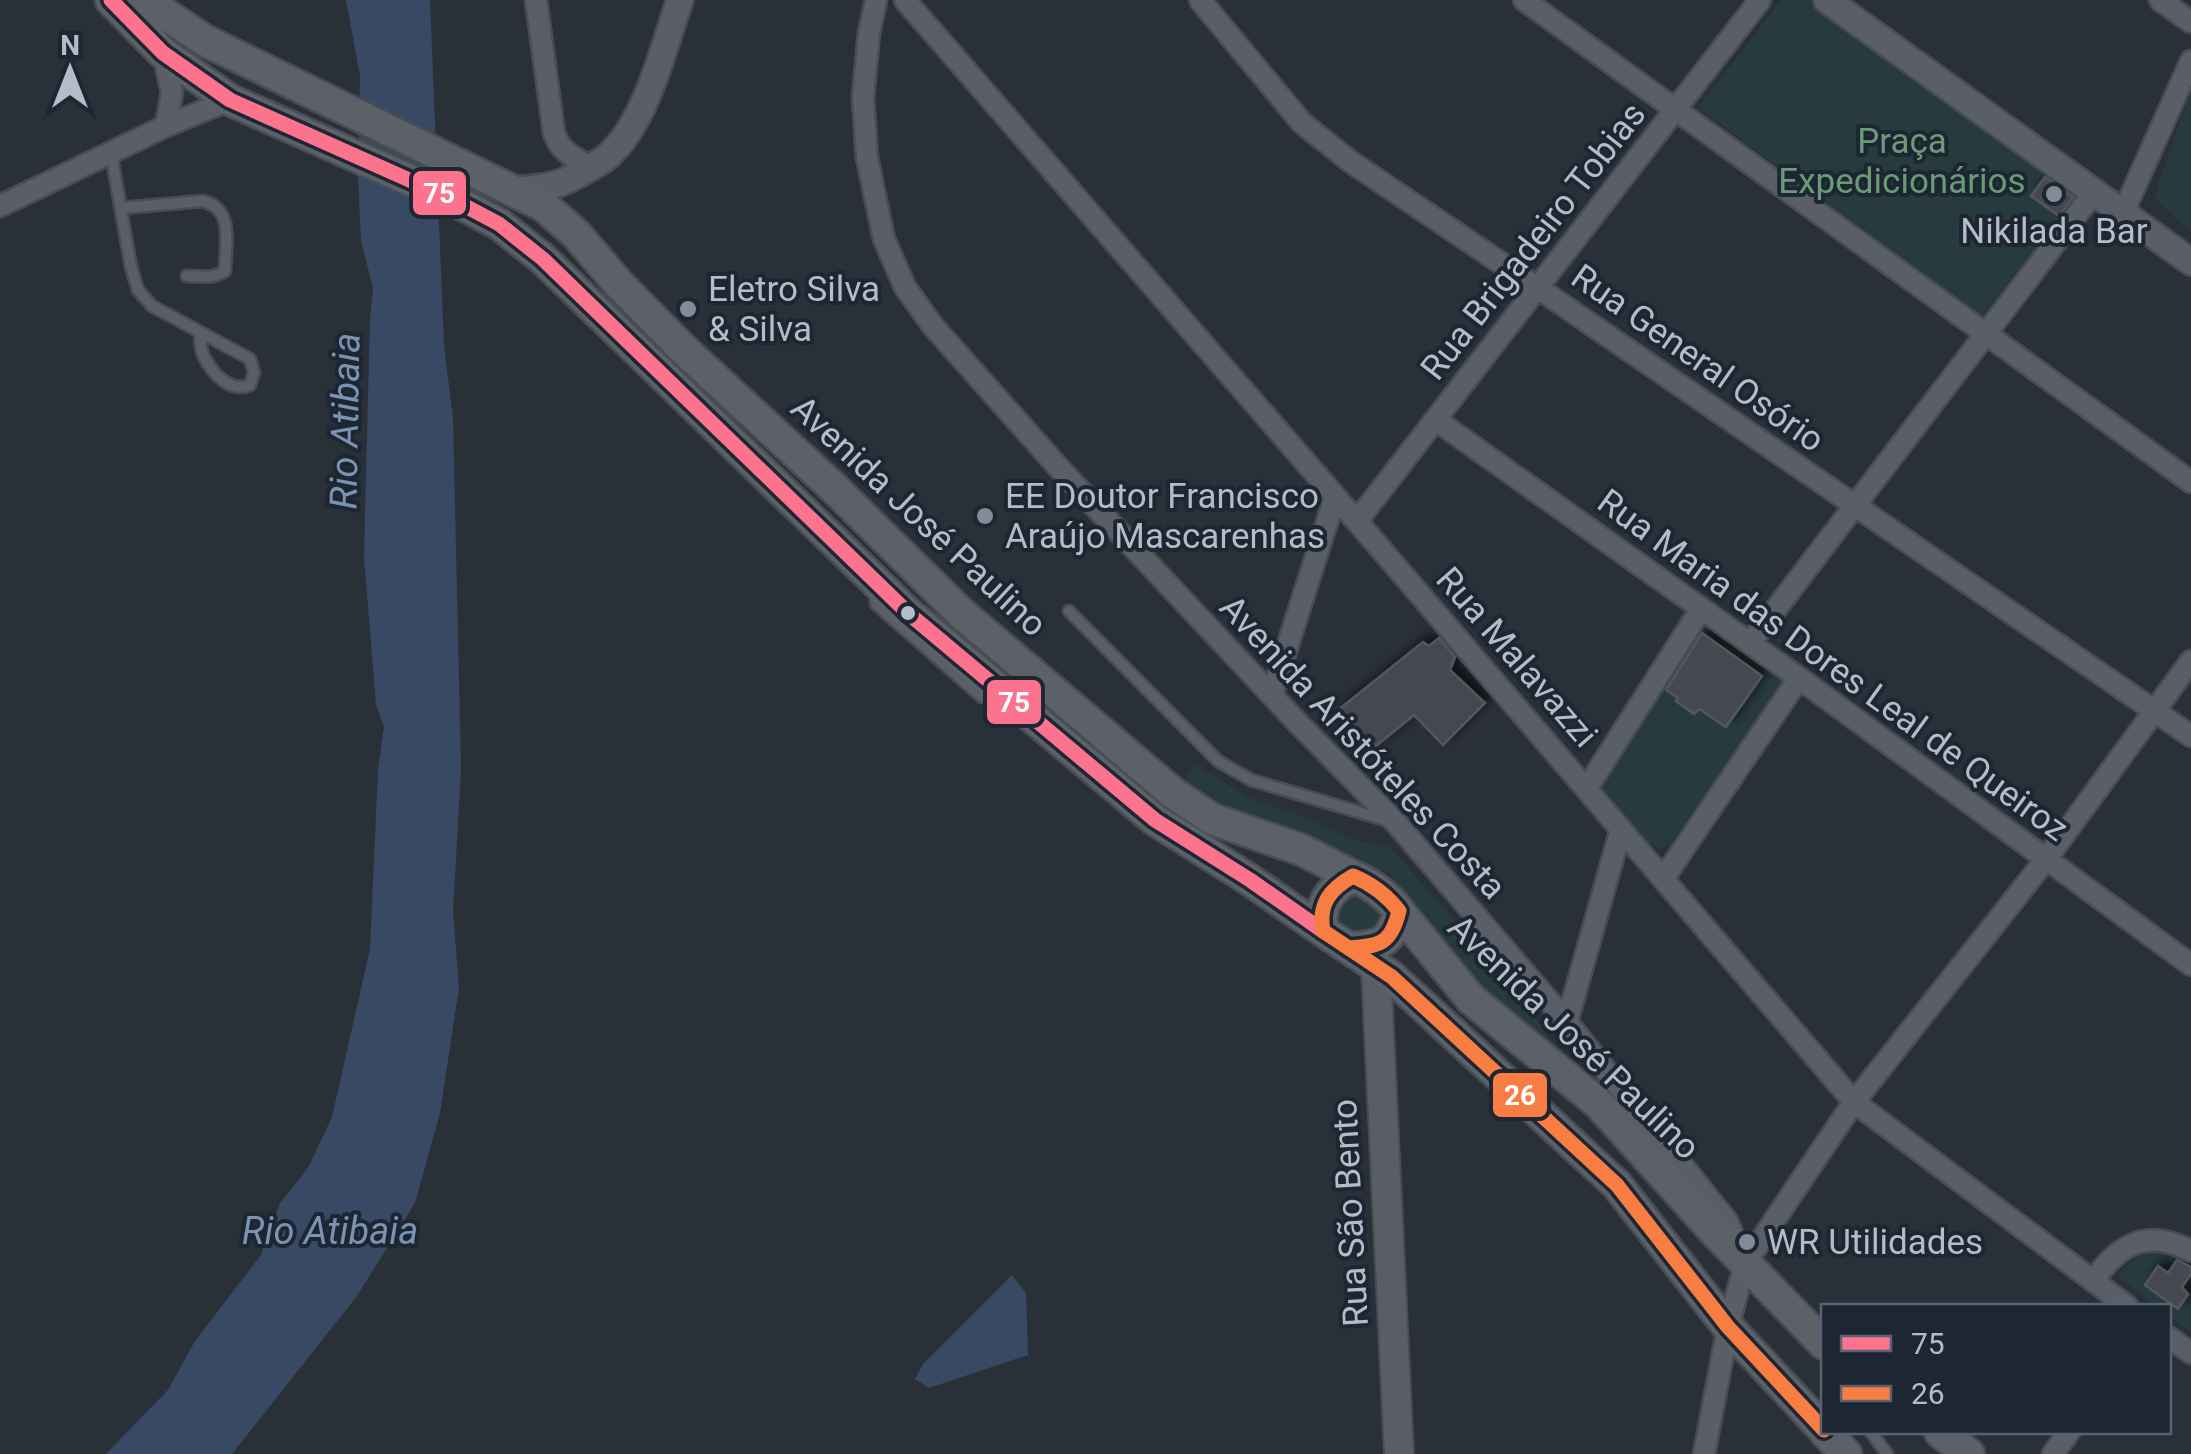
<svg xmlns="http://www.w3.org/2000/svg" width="2191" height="1454" font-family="Roboto,sans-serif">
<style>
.green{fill:#273a3e}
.water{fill:#384963}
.building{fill:#444950;stroke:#52575f;stroke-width:2.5;filter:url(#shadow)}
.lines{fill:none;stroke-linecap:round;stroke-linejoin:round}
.service-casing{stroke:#484c53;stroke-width:15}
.minor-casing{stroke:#484c53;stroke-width:25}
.tertiary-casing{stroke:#484c53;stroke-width:30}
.secondary-casing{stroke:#484c53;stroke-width:32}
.primary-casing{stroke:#484c55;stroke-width:35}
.service{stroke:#5a5e66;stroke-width:10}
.minor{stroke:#5a5e66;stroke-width:20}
.tertiary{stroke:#5a5e66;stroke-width:25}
.secondary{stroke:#595d64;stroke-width:28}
.primary{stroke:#5c6168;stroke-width:30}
.bus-1-casing{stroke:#1d2633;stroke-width:22}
.bus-2-casing{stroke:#1d2633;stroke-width:22}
.bus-1{stroke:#fc738d;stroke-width:15}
.bus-2{stroke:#f77d43;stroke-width:15}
.poi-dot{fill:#848b96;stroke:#1d2633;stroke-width:4}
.bus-dot{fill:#b4bcc9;stroke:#1d2633;stroke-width:4}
.labels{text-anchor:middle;stroke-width:8;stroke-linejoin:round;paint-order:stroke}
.park-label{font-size:35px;fill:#6b9a76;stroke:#1d2633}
.poi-label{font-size:35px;fill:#b4bcc9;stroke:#1d2633;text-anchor:start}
.street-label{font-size:35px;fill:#b4bcc9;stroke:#1d2633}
.water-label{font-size:38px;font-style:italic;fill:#7c92b1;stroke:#1d2633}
.line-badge{stroke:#1d2633;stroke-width:4}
.badge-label{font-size:28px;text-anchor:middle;font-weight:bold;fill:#fff}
</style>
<defs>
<filter id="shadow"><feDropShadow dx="7" dy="-7" stdDeviation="5" flood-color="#0009"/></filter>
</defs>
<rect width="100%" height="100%" fill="#2a3038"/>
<path class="green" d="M 1781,0 L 1814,0 L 2077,193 L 1982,317 L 1698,108 Z
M 2191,89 L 2191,232 L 2157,201 L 2155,194 Z
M 1706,620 L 1784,678 L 1778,690 L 1670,844 L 1661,849 L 1648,842 L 1596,787 L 1698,625 Z
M 1194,764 L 1250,798 L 1304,817 L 1357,841 L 1390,847 L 1484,953 L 1536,1018 L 1620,1137 L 1456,970 L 1422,913 L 1389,873 L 1214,810 L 1181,786 Z
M1338 915a20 20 0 1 1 40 0a20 20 0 1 1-40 0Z
M 2147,1253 L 2174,1254 L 2191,1263 L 2191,1332 L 2169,1316 L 2168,1306 L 2156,1306 L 2117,1276 L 2132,1260 Z"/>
<path class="water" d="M 346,0 L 430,0 L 444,346 L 453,418 L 461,768 L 453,911 L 459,988 L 440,1113 L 415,1203 L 357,1296 L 232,1454 L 106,1454 L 168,1390 L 195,1341 L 261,1255 L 280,1203 L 308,1168 L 332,1117 L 370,949 L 378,770 L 384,727 L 376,705 L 364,557 L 370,318 L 373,288 L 361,241 L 358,174 L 360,76 Z
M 1012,1275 L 1026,1293 L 1028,1355 L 929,1388 L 915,1379 L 923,1364 Z"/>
<path class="building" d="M 2045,177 L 2073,197 L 2059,216 L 2031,196 Z
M 1702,633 L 1762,676 L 1726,727 L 1699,709 L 1694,714 L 1676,701 L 1678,698 L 1666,690 Z
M 1439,638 L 1455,657 L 1450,670 L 1485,703 L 1443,745 L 1414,715 L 1371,750 L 1337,711 L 1423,642 L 1429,646 Z
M 2177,1260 L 2191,1267 L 2191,1274 L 2182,1287 L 2188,1294 L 2178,1309 L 2145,1285 L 2158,1266 L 2168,1273 Z"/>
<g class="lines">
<g class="service-casing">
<path id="service" d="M 111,153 L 131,267 L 138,290 L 152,306 L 250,359 L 254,373 L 250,385 C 230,393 213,374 204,357 C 200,349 200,340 200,332
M 121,208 L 203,201 C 235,209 225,244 225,271 C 214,279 200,276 187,276
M 875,592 L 876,604 L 982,697 L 997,695
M 1069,611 L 1218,761 L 1251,780 L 1389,821
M 1871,1432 L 1887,1454"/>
</g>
<g class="minor-casing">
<path id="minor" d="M 536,0 L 554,133 C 560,151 573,157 589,166
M 876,0 L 869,33 L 863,97 L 867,158 L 884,239 L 905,287 L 932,325 L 1059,468 L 1294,719 L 1396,823 L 1567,1022 L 1727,1221 L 1738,1247
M 905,0 L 1386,555 L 1854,1102 L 2127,1306
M 1200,0 L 1302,123 L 1351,162 L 1538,288 L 2191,736
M 1524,0 L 2191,482
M 2160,0 L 2191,22
M 163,53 L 172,92 L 166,126
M 0,206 L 166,126 L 230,100
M 2123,213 L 2191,61
M 1436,420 L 1799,678 L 2191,965
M 1357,521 L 1760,0
M 1750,643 L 2094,192
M 1272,695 L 1335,497
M 1587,788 L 1701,609
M 1663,879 L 1799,678
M 1567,1022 L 1621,829
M 2093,1281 C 2119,1244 2147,1228 2191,1251
M 2168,1337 L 2191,1353
M 1704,1454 L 1728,1327 L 1745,1264 L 1854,1102 L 2047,858 L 2191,661
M 2053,1454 L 2069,1432"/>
</g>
<g class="tertiary-casing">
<path id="tertiary" d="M 1827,0 L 2191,262
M 514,190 C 529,189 546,188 560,183 C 573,178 598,164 608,156 C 647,121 663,48 680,0"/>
</g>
<g class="secondary-casing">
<path id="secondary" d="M 1376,968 L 1399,1454"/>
</g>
<g class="primary-casing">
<path id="primary" d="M 111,0 L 163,53 L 230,100 L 452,199 L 499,224 L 543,259 L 908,613 L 1155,820 L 1250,880 L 1323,931
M 148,0 L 155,7 L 204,40 L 544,206 L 576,234 L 618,283 L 683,349 L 834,488 L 960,612 L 1173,793 L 1212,819 L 1302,850 L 1353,876
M 1399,911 L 1471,999 L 1599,1104 L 1714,1231 L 1824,1344
M 1349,948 C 1380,946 1391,944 1399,911 C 1386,894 1372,884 1353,876 C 1330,889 1318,904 1323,931 L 1392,977 L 1617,1185 L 1728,1327 L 1824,1430
M 1825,1432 L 1846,1454
M 1940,1432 L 1969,1454"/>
</g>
<use href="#service" class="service"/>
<use href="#minor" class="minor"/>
<use href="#tertiary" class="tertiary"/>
<use href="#secondary" class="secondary"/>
<use href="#primary" class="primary"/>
<g class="bus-1-casing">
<path id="bus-1" d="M 111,0 L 163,53 L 230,100 L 452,199 L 499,224 L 543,259 L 908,613 L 1155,820 L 1250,880 L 1323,931"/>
</g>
<g class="bus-2-casing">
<path id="bus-2" d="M 1349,948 C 1380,946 1391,944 1399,911 C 1386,894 1372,884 1353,876 C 1330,889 1318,904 1323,931 L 1392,977 L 1617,1185 L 1728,1327 L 1824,1430"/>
</g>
<use href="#bus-1" class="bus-1"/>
<use href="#bus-2" class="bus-2"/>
</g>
<g class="poi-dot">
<circle cx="2054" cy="194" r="10"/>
<circle cx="688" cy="309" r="10"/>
<circle cx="985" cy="516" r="10"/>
<circle cx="1747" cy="1242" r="10"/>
</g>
<circle class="bus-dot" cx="908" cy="613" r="9"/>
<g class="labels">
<g class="park-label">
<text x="1902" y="153">Praça<tspan x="1902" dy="40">Expedicionários</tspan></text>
</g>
<g class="poi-label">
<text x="2054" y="243" text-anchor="middle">Nikilada Bar</text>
<text x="708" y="301">Eletro Silva<tspan x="708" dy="40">&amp; Silva</tspan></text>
<text x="1005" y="508">EE Doutor Francisco<tspan x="1005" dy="40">Araújo Mascarenhas</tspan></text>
<text x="1767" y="1254">WR Utilidades</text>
</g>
<g class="street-label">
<text transform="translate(1533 241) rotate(-52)" y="12">Rua Brigadeiro Tobias</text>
<text transform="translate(1698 358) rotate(35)" y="12">Rua General Osório</text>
<text transform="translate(919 516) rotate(43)" y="12">Avenida José Paulino</text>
<text transform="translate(1517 657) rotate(49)" y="12">Rua Malavazzi</text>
<text transform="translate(1833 665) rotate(36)" y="12">Rua Maria das Dores Leal de Queiroz</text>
<text transform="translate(1363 747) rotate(47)" y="12">Avenida Aristóteles Costa</text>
<text transform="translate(1574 1037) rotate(44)" y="12">Avenida José Paulino</text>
<text transform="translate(1350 1213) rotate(-93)" y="12">Rua São Bento</text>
</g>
<g class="water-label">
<text transform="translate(345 421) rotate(-89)" y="13">Rio Atibaia</text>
<text x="330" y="1244">Rio Atibaia</text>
</g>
</g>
<g class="line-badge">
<rect x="411" y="169" width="57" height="48" rx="10" fill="#fc738d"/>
<rect x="985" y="678" width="58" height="48" rx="10" fill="#fc738d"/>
<rect x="1491" y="1071" width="58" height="48" rx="10" fill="#f77d43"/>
</g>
<g class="badge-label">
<text x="439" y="203">75</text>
<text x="1014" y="712">75</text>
<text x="1520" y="1105">26</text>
</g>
<rect x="1821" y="1304" width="350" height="130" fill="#1d2633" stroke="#59626f" stroke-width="2.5"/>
<rect x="1841" y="1336" width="50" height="15" fill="#fc738d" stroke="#59626f" stroke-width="2.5"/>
<text x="1911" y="1354" font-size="30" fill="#b4bcc9">75</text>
<rect x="1841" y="1386" width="50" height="15" fill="#f77d43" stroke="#59626f" stroke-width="2.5"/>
<text x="1911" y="1404" font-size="30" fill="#b4bcc9">26</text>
<g transform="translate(70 70)" stroke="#1d2633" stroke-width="8" paint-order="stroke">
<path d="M0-8L18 38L0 25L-18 38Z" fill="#b4bcc9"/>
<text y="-15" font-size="28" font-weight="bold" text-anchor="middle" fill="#b4bcc9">N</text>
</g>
</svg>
